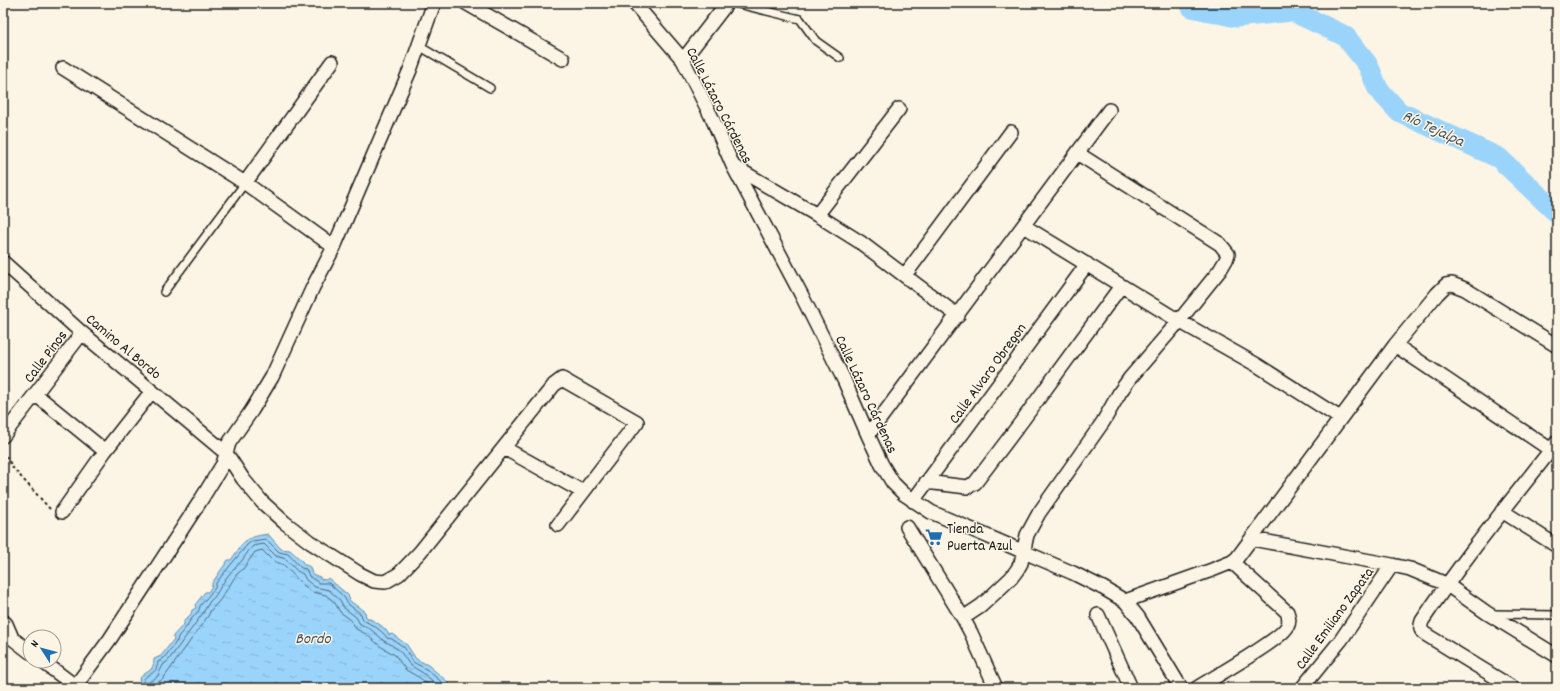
<svg xmlns="http://www.w3.org/2000/svg" width="1560" height="691" font-family="Dekko,sans-serif">
<style>
.water{fill:url(#water-ripples);stroke:#688aa2}
.lines{fill:none;stroke-linecap:round;stroke-linejoin:round}
.shore{stroke:#4f6675;stroke-width:1}
.river{stroke:#9bd4fb;stroke-width:21}
.lane-casing{stroke:#1c1c1c;stroke-width:10}
.street-casing{stroke:#1c1c1c;stroke-width:16}
.path{stroke:#1c1c1c;stroke-width:2;stroke-dasharray:3 3;stroke-linecap:butt}
.lane{stroke:#fcf5e5;stroke-width:7}
.street{stroke:#fcf5e5;stroke-width:13}
.labels{text-anchor:middle;stroke-width:3;stroke-linejoin:round;paint-order:stroke}
.street-label{font-size:15px;fill:#1c1c1c;stroke:#fcf5e5}
.poi-label{font-size:15px;fill:#1c1c1c;stroke:#fcf5e5;text-anchor:start}
.water-label{font-size:16px;font-style:italic;fill:#42535f;stroke:#fcf5e5}
</style>
<defs>
<pattern id="water-ripples" width="26" height="14" patternUnits="userSpaceOnUse"><rect width="26" height="14" fill="#9bd4fb"/><path d="M2 4q2-2 4 0t4 0M15 11q2-2 4 0t4 0" fill="none" stroke="#85b5d7"/></pattern>
</defs>
<rect width="100%" height="100%" fill="#fcf5e5"/>
<filter id="ink" filterUnits="userSpaceOnUse"><feTurbulence type="fractalNoise" baseFrequency=".025" numOctaves="2"/><feDisplacementMap in="SourceGraphic" scale="8" xChannelSelector="R" yChannelSelector="G"/><feConvolveMatrix kernelMatrix="1 2 1 2 8 2 1 2 1" color-interpolation-filters="sRGB"/></filter>
<g filter="url(#ink)">
<path class="water" d="M 268,534 L 281,549 L 290,550 L 302,561 L 304,565 L 306,565 L 310,567 L 312,574 L 320,577 L 320,579 L 326,580 L 328,578 L 348,595 L 350,601 L 365,612 L 366,617 C 374,621 385,626 389,635 L 392,634 L 407,645 L 416,659 L 428,665 L 449,683 L 450,686 L 454,688 L 134,688 L 140,682 L 139,679 C 146,670 154,673 154,659 L 161,656 L 174,639 L 173,636 L 184,624 L 184,621 L 191,614 L 192,610 L 196,608 L 195,605 L 205,592 L 208,592 L 212,586 L 212,583 L 228,560 L 231,560 C 245,540 243,538 268,534 Z"/>
<g class="lines">
<path class="shore" d="M 139,688 C 143,685 142,683 144,679 C 149,672 156,676 158,662 L 164,658 L 177,641 L 178,637 L 187,626 L 189,622 L 199,610 L 200,606 L 215,588 L 216,583 L 247,545 L 252,541 L 266,539 L 279,552 L 288,554 L 301,568 L 306,569 L 309,576 L 319,583 L 329,583 L 332,586 L 344,597 L 348,604 L 361,614 L 363,620 C 372,625 381,629 387,638 L 392,639 L 404,647 L 413,662 L 426,669 L 445,685 L 446,688
M 146,688 L 149,682 L 157,677 L 163,665 L 168,661 L 203,613 L 210,601 C 217,596 218,590 223,583 C 227,576 232,571 237,566 C 244,560 247,551 253,546 L 264,544 L 276,556 L 286,559 L 297,571 L 303,574 L 306,580 L 315,587 L 329,590 L 340,600 L 344,608 L 356,617 L 360,624 L 369,628 L 380,637 L 384,641 L 390,644 L 400,651 L 410,665 L 423,673 L 441,688
M 153,688 L 154,685 L 163,679 L 208,616 L 211,610 L 220,600 L 237,574 L 243,569 L 255,552 L 262,550 L 273,561 L 284,565 L 302,584 L 312,592 L 326,595 L 335,603 L 340,612 L 351,620 L 356,629 L 366,634 L 380,646 L 395,655 L 406,670 L 420,678 L 432,688"/>
<path class="river" d="M 1190,3 L 1192,7 L 1236,17 L 1292,11 L 1345,36 L 1368,65 L 1378,89 L 1399,112 L 1499,158 L 1557,213"/>
<g class="lane-casing">
<path id="lane" d="M 734,3 L 800,19 L 816,41 L 840,58
M 419,46 L 490,88
M 164,292 L 245,183
M 1492,614 L 1557,615"/>
</g>
<g class="street-casing">
<path id="street" d="M 466,3 L 563,59
M 634,3 L 683,60 L 713,120 L 733,166 L 801,294 L 844,380 L 868,435 L 882,465 L 893,483 L 904,494 L 931,512 L 1073,573 L 1103,588 L 1125,601 L 1138,617 L 1181,688
M 683,60 L 727,3
M 63,68 L 245,183 L 334,247
M 733,166 L 817,215 L 860,242 L 958,316
M 245,183 L 332,62
M 817,215 L 899,109
M 1024,226 L 1179,321 L 1257,365 L 1340,418
M 3,262 L 82,333 L 226,453 L 243,479 L 262,502 L 284,522 L 310,542 L 360,574 L 374,581 L 385,582 L 399,574 L 420,552 L 554,385 L 562,379 L 637,422 L 558,525
M 905,275 L 1011,132
M 1395,345 L 1551,450
M 35,394 L 105,451
M 868,435 L 1109,110
M 3,436 L 82,333
M 504,448 L 583,492
M 926,482 L 967,487 L 975,483 L 1022,421 L 1121,286
M 913,501 L 1087,264
M 1502,511 L 1557,546
M 62,512 L 105,451 L 152,391
M 907,527 L 963,618
M 1252,539 L 1392,565 L 1410,569 L 1446,584 L 1487,613 L 1557,656
M 1125,601 L 1212,570 L 1232,562 L 1237,558 L 1395,345 L 1437,294 L 1446,285 L 1452,284 L 1465,289 L 1557,346
M 1098,615 L 1131,688
M 3,621 L 6,624 L 12,638 L 30,652
M 42,661 L 75,686
M 74,688 L 110,639 L 199,503 L 223,464 L 229,443 L 252,410 L 272,377 L 313,287 L 334,247 L 410,70 L 434,3
M 996,688 L 971,633 L 963,618 L 981,606 L 1011,578 L 1017,570 L 1021,563 L 1027,535 L 1039,513 L 1103,422 L 1120,392 L 1130,378 L 1179,321 L 1220,270 L 1226,260 L 1228,254 L 1220,244 L 1077,153
M 1197,688 C 1214,677 1279,641 1287,627 C 1290,622 1289,617 1287,612 L 1232,562
M 1302,688 L 1341,640 L 1392,565
M 1513,688 L 1425,634 C 1420,630 1420,627 1422,621 C 1463,559 1511,501 1557,442"/>
</g>
<path class="path" d="M 3,451 L 13,468 L 50,509"/>
<use href="#lane" class="lane"/>
<use href="#street" class="street"/>
</g>
</g>
<defs>
<g id="supermarket-bare" transform="scale(1.38)"><path d="M-6-5.5h2.5l.6 2H6L4.5 2H-2.5L-4.4-4H-6ZM-1.5 3.2a1.3 1.3 0 1 0 .1 0ZM3 3.2a1.3 1.3 0 1 0 .1 0Z" fill="#1f6fb2" stroke="#fcf5e5" stroke-width="2.5" paint-order="stroke"/></g>
</defs>
<g fill-rule="evenodd">
<use href="#supermarket-bare" x="934" y="537"/>
</g>
<g class="labels">
<g class="street-label">
<text transform="translate(720 105) rotate(63)" y="5">Calle Lázaro Cárdenas</text>
<text transform="translate(124 346) rotate(40)" y="5">Camino Al Bordo</text>
<text transform="translate(45 356) rotate(-53)" y="5">Calle Pinos</text>
<text transform="translate(987 373) rotate(-54)" y="5">Calle Alvaro Obregon</text>
<text transform="translate(867 394) rotate(65)" y="5">Calle Lázaro Cárdenas</text>
<text transform="translate(1334 618) rotate(-54)" y="5">Calle Emiliano Zapata</text>
</g>
<g class="poi-label">
<text x="947" y="533">Tienda<tspan x="947" dy="17">Puerta Azul</tspan></text>
</g>
<g class="water-label">
<text transform="translate(1434 127) rotate(25)" y="6">Río Tejalpa</text>
<text x="313" y="643">Bordo</text>
</g>
</g>
<rect width="1560" height="691" fill="none" stroke="#fcf5e5" stroke-width="16"/>
<rect x="8" y="8" width="1544" height="675" fill="none" stroke="#1c1c1c" stroke-width="1.5" filter="url(#ink)"/>
<g transform="translate(42 649) rotate(306)"><circle r="19" fill="#fcf5e5" stroke="#a29e95"/>
<path d="M0-3L7 15L0 10L-7 15Z" fill="#1f6fb2"/>
<text y="-6" font-size="11" font-weight="bold" text-anchor="middle" fill="#1c1c1c">N</text>
</g>
</svg>
